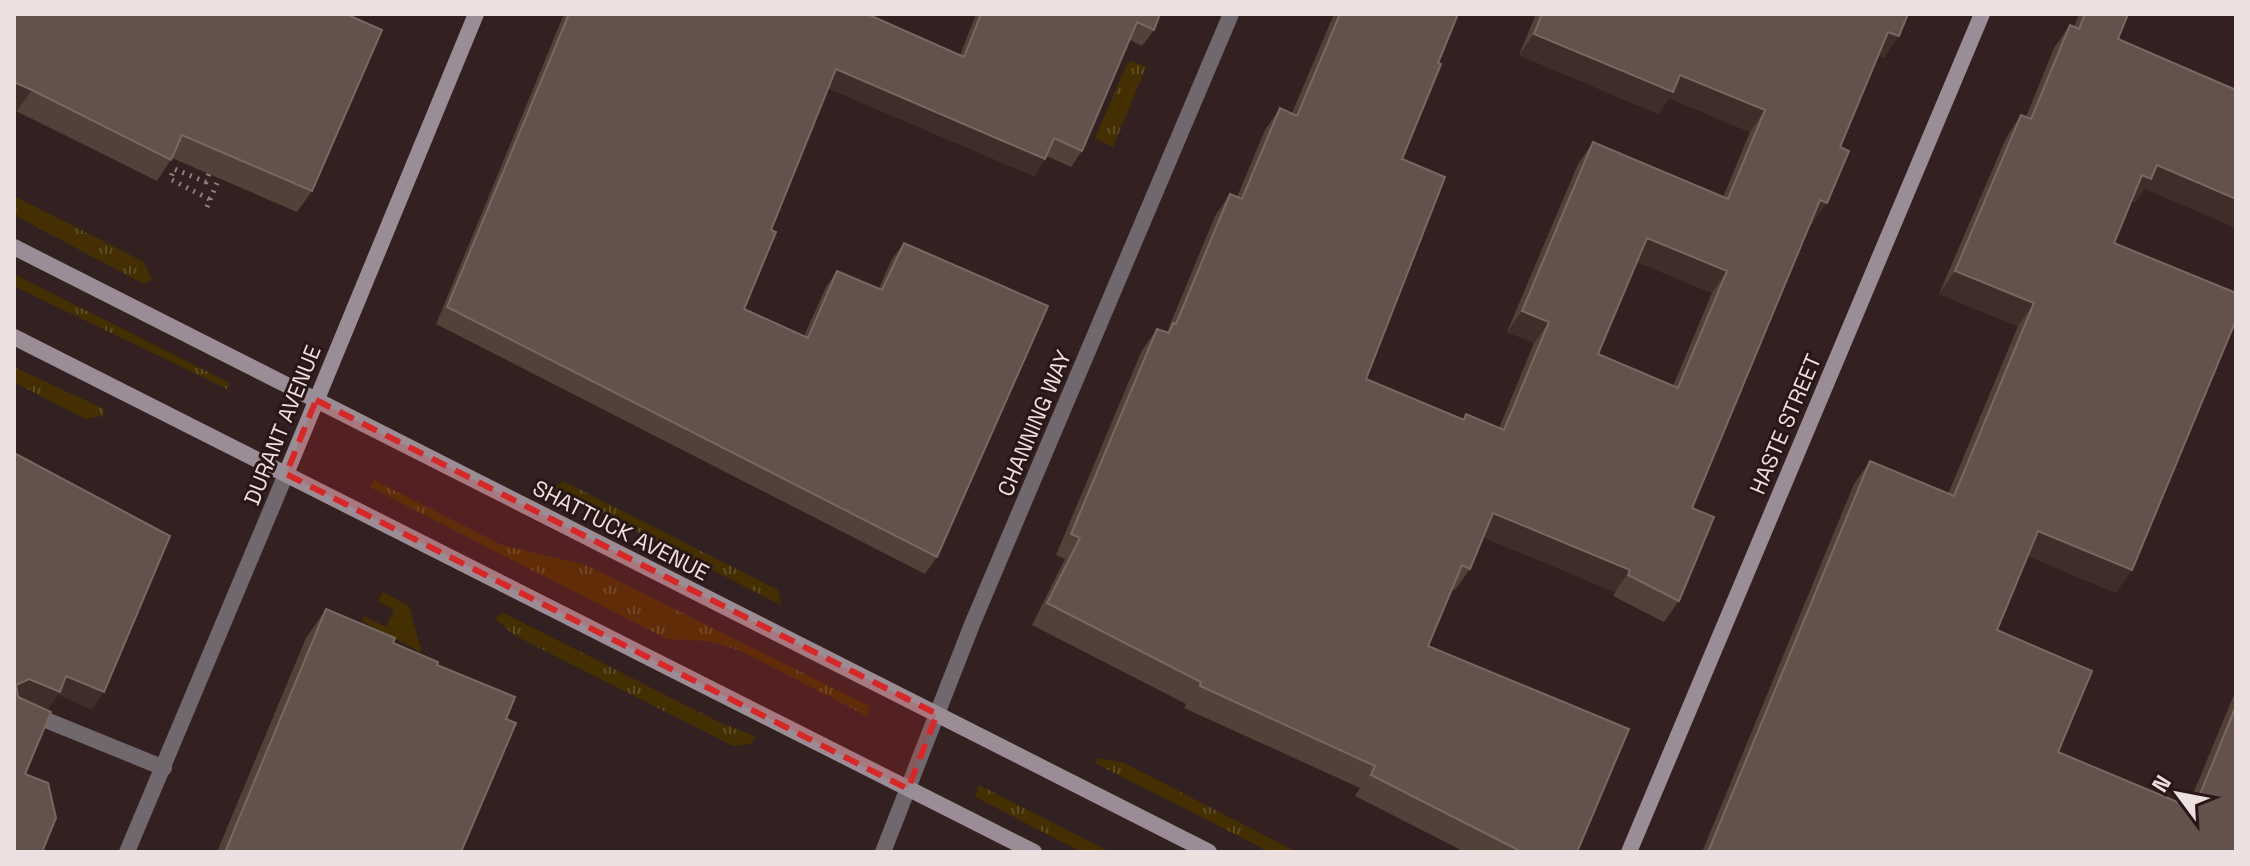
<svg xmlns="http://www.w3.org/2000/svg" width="2250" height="866" font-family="'Space Grotesk',sans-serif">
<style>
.grass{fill:url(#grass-tufts)}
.garden{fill:#432f01}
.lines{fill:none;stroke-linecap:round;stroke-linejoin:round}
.path{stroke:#8e7e7f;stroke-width:5;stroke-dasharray:2 6;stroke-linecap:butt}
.lane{stroke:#71686d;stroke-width:16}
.street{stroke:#71686d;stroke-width:16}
.secondary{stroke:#9b8d95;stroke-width:16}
.wall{fill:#524139;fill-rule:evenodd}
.shaded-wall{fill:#3e2d28}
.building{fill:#62524b;stroke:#786862;stroke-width:2;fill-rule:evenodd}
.marked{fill:#d62828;fill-opacity:0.2;stroke:#d62828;stroke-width:6;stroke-dasharray:16 10;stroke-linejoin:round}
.labels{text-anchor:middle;stroke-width:6;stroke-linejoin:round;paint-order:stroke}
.street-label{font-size:22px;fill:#ede0e0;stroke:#291718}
</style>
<defs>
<pattern id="grass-tufts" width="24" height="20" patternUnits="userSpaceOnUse" patternTransform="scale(2)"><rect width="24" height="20" fill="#432f01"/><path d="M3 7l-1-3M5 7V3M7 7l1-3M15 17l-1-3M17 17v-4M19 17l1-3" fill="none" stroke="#5e4d26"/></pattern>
</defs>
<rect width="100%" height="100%" fill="#332021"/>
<path class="grass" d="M 1132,61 L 1146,67 L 1113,147 L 1095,138 L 1127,64 Z
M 14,196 L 144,262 L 152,280 L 144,284 L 14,215 Z
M 14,274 L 230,383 L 227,389 L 14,286 Z
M 14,367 L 104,409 L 103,416 L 85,419 L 14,382 Z
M 374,480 L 502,545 L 586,565 L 869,706 L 867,716 L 739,650 L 708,641 L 667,639 L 370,487 Z
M 563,481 L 778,590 L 781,605 L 553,489 Z
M 503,613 L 723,724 L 755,736 L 752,744 L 733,746 L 514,635 L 495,618 Z
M 1098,758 L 1124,763 L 1297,852 L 1270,852 L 1095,763 Z
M 979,785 L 1110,852 L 1082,852 L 975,797 Z"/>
<path class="garden" d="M 383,592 L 409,606 L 422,653 L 362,621 L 364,616 L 386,627 L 394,610 L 378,601 Z"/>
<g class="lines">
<path class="path" d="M 209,174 L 206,182 L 174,169 L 170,179 L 211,200
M 207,207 L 219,178"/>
<path class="lane" d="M 14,707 L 164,768"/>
<path class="street" d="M 127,852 L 286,474
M 883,852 L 973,622 L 1231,14"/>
<path class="secondary" d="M 14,247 L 1209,852
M 14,337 L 1034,852
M 286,474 L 476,14
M 1629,852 L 1982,14"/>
</g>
<path class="wall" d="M 14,14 L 312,191 L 297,212 L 172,158 L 157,181 L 14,110 Z
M 564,14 L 867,14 L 960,55 L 976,14 L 1160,14 L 1154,30 L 1142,46 L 1130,40 L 1082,151 L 1071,167 L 1047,156 L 1034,176 L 828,88 L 771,230 L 744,309 L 804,336 L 826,287 L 837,271 L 879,288 L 892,259 L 904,243 L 937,557 L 925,574 L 436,324 Z
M 1334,14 L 1458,14 L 1438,63 L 1402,159 L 1366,379 L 1463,419 L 1466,414 L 1499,428 L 1534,343 L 1507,332 L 1578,164 L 1593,142 L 1723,197 L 1750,132 L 1669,98 L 1658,114 L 1519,55 L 1536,14 L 1908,14 L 1884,58 L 1878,55 L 1840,147 L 1812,224 L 1810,224 L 1692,508 L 1679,601 L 1664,622 L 1613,596 L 1615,592 L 1483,537 L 1470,569 L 1455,590 L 1452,589 L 1428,646 L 1577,852 L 1465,852 L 1355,796 L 1360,788 L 1184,708 L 1186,704 L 1032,625 L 1065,559 L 1056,555 L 1142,350 L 1157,329 L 1167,332 L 1215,216 L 1230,194 L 1237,197 L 1265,130 L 1280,108 L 1292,113 ZM 1637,262 L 1712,293 L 1673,386 L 1598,354 Z
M 2079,14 L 2128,14 L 2118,39 L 2144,189 L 2135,202 L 2131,200 L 2114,243 L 2116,593 L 2028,556 L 1997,630 L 2058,752 L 2188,806 L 2236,690 L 2236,852 L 1702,852 L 1854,484 L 1870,461 L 1948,494 L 2018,326 L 1939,294 L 2006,138 L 2021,115 L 2026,117 L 2054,48 L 2070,25 L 2074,27 Z
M 326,609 L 437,665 L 506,719 L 461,852 L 217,852 L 306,638 Z"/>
<path class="shaded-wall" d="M 1888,32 L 1899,36 L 1884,58 L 1873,53 Z
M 1534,34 L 1680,75 L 1765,110 L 1750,132 L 1669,98 L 1658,114 L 1519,55 Z
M 836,69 L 1045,159 L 1034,176 L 824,86 Z
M 14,82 L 32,90 L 17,111 L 14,110 Z
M 2157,165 L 2236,199 L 2236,228 L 2144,189 L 2135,202 L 2126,198 L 2142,175 Z
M 1820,200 L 1827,203 L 1812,224 L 1805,221 Z
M 1647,238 L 1727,271 L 1712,293 L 1632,260 Z
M 1955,271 L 2034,303 L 2018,326 L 1939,294 Z
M 1522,311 L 1549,322 L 1534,343 L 1507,332 Z
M 1493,513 L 1630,570 L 1615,592 L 1478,535 Z
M 2038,531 L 2132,570 L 2116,593 L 2023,554 Z
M 66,676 L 104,692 L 92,710 L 58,695 L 48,709 L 17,697 L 16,685 L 29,679 Z"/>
<path class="building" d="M 14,14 L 346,14 L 382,30 L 312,191 L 182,135 L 171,160 L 32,90 L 14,82 Z
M 569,14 L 867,14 L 964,57 L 981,14 L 1160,14 L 1154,30 L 1137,22 L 1082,151 L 1054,138 L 1045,159 L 836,69 L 771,230 L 776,232 L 744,309 L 808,338 L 837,271 L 882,290 L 904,243 L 1048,306 L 937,557 L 447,307 Z
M 1340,14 L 1458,14 L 1438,63 L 1441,64 L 1402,159 L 1445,177 L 1366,379 L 1464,420 L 1466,414 L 1504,430 L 1549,322 L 1522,311 L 1593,142 L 1728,199 L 1765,110 L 1680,75 L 1673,92 L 1534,34 L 1542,14 L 1908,14 L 1899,36 L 1888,32 L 1840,147 L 1849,151 L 1827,203 L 1820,200 L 1692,508 L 1714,517 L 1679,601 L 1628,575 L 1630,570 L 1493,513 L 1470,569 L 1462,565 L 1428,646 L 1629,729 L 1577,852 L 1522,852 L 1371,775 L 1375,766 L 1200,686 L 1201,682 L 1047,603 L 1080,538 L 1071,534 L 1157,329 L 1169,333 L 1173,323 L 1176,324 L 1230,194 L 1242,199 L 1280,108 L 1297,116 ZM 1647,238 L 1727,271 L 1678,388 L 1598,354 Z
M 2085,14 L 2128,14 L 2118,39 L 2236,90 L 2236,199 L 2157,165 L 2151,179 L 2142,175 L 2114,243 L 2236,293 L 2236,320 L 2132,570 L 2038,531 L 1997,630 L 2092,671 L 2058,752 L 2194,809 L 2236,706 L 2236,852 L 1708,852 L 1870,461 L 1954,496 L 2034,303 L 1955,271 L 2021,115 L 2031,119 L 2070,25 L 2079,29 Z
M 14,453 L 170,536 L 104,692 L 66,676 L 60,692 L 29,679 L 16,685 L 18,697 L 51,712 L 25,774 L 48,783 L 56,818 L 42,852 L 14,852 Z
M 326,609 L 395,638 L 393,643 L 438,662 L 437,665 L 515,697 L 506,719 L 516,723 L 461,852 L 225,852 Z"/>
<path class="marked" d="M 316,400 L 937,714 L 908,789 L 286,474 Z"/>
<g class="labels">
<g class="street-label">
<text transform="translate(1034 423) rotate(-67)" y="8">CHANNING WAY</text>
<text transform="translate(1785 424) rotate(-67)" y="8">HASTE STREET</text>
<text transform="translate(282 425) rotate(-68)" y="8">DURANT AVENUE</text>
<text transform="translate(621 530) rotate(27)" y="8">SHATTUCK AVENUE</text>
</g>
</g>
<rect width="2250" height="866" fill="none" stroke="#ede0e0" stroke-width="32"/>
<g transform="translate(2178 794) rotate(302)" stroke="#291718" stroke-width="6" paint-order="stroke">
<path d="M0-6L14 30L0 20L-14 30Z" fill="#ede0e0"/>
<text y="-12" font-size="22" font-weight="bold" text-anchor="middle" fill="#ede0e0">N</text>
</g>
</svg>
